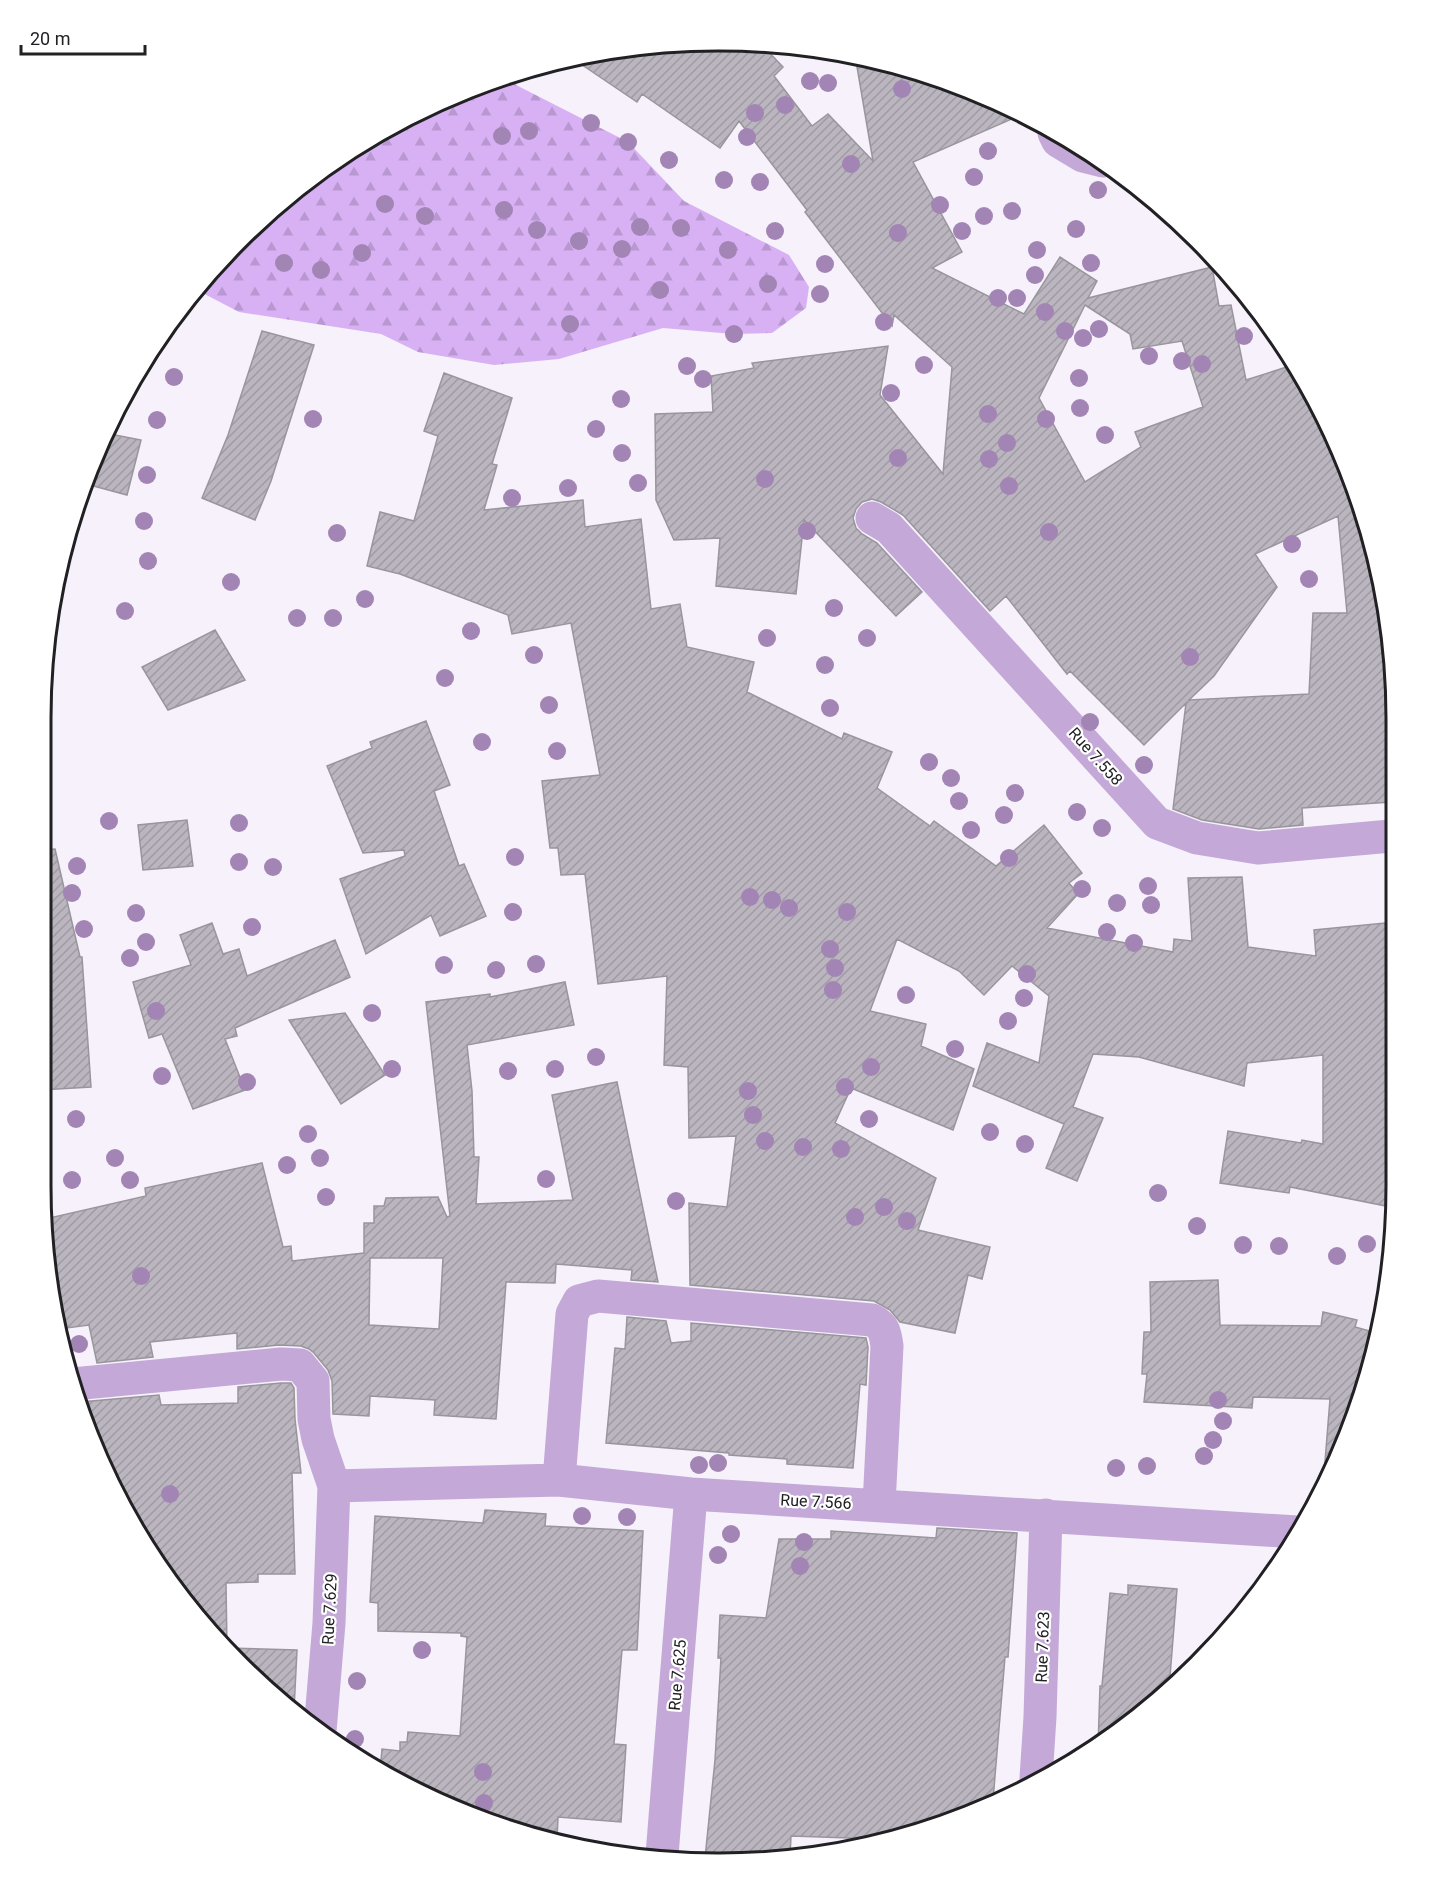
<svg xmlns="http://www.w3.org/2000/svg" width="1437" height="1904" font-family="Roboto,sans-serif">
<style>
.forest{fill:url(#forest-firs)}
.building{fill:url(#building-hatch);stroke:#99959d;stroke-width:1.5;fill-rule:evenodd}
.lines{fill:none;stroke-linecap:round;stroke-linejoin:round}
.minor{stroke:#c3a8d8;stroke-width:33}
.tree{fill:#a285b4}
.labels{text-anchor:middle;stroke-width:4.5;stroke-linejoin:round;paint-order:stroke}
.street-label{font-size:16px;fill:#212023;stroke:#fff}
.rim{fill:none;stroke:#212023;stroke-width:3}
</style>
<defs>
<pattern id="forest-firs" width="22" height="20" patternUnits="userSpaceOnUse" patternTransform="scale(1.5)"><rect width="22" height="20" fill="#d8b1f4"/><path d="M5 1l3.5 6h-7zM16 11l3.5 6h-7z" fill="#b998d1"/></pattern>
<pattern id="building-hatch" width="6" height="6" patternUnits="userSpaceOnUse" patternTransform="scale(1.5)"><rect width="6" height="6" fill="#bab5be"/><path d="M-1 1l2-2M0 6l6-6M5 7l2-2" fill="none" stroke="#a09ba3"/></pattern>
</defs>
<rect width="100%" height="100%" fill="#f6f1fa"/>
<path class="forest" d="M 507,78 L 518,86 L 628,142 L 684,201 L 789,255 L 809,287 L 806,308 L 772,333 L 733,334 L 663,328 L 559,359 L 494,365 L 418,352 L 381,334 L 239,312 L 195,289 L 239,239 L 342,155 L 459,92 Z"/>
<path class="building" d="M 718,40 L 762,45 L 783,67 L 774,76 L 812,126 L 828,114 L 873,161 L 855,55 L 978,92 L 1021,115 L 913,162 L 962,252 L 932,268 L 1024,314 L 1060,257 L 1097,281 L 1088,298 L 1212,267 L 1219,306 L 1231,305 L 1246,380 L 1293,365 L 1313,403 L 1322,433 L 1323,424 L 1360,500 L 1391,630 L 1391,802 L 1302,808 L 1303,825 L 1259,829 L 1202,820 L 1173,809 L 1186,703 L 1144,745 L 1070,671 L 1067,674 L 1006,596 L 990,611 L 903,515 L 881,502 L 872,499 L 862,502 L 856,509 L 853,518 L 856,528 L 862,534 L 877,543 L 922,592 L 896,616 L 804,520 L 796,594 L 716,586 L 720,538 L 674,540 L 656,500 L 655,414 L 713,412 L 711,376 L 754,368 L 752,363 L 888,346 L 880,395 L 943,474 L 952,367 L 894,315 L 892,326 L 805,212 L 807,210 L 739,121 L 720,148 L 642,94 L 637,102 L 572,58 L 586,54 ZM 1085,305 L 1130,334 L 1133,349 L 1182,341 L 1203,407 L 1135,432 L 1141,447 L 1085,482 L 1039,398 ZM 1338,516 L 1347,613 L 1313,613 L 1309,694 L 1189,700 L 1214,676 L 1277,587 L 1255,554 Z
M 262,331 L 314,345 L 271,481 L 255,520 L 202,498 L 228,435 Z
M 444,373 L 512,398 L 492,464 L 497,465 L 484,510 L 583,500 L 585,527 L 641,519 L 651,609 L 680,604 L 687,647 L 754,662 L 747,692 L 842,739 L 844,733 L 892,752 L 877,788 L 930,826 L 934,821 L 996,866 L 1044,825 L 1082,873 L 1069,883 L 1078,894 L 1047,928 L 1173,952 L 1174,939 L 1192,941 L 1188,878 L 1242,877 L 1248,947 L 1316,956 L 1314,930 L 1385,923 L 1386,928 L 1391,928 L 1391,1207 L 1290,1187 L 1289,1193 L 1220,1183 L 1228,1131 L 1301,1143 L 1302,1140 L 1323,1144 L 1323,1055 L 1247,1063 L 1244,1086 L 1139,1057 L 1093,1054 L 1073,1107 L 1103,1118 L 1077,1181 L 1046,1168 L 1064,1124 L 973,1086 L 987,1043 L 1039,1063 L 1049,996 L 1012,966 L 984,995 L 959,971 L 897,939 L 870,1011 L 926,1024 L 921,1046 L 974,1069 L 953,1130 L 851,1088 L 835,1123 L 936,1178 L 918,1230 L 990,1247 L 982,1279 L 968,1275 L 955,1333 L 900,1322 L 890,1310 L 874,1301 L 690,1285 L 689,1203 L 727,1207 L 736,1136 L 689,1138 L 688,1067 L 664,1065 L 667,976 L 598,984 L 585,874 L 561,875 L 558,848 L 550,848 L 542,781 L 600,775 L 571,623 L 512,634 L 508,615 L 400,574 L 367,566 L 380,512 L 414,521 L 438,436 L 424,431 Z
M 105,433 L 141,440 L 127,495 L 86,484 Z
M 215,630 L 245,680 L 168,710 L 142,667 Z
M 426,721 L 450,785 L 434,791 L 459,866 L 464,864 L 486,916 L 440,936 L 431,915 L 366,954 L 340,879 L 405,856 L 404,850 L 363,853 L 327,766 L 372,748 L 370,742 Z
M 187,820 L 193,866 L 143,870 L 138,825 Z
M 55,849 L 80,957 L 82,957 L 91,1087 L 41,1090 L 41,1040 L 47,1040 L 41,976 L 41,850 Z
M 212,923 L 223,954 L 239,949 L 247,976 L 335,940 L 350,977 L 235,1028 L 237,1036 L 225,1039 L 245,1090 L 193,1109 L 162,1034 L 149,1038 L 133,982 L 191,965 L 180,935 Z
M 565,982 L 574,1025 L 467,1045 L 472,1091 L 474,1157 L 479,1157 L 476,1204 L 573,1200 L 552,1095 L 617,1082 L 658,1282 L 631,1280 L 632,1270 L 556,1264 L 555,1283 L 506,1282 L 496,1419 L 434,1415 L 435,1400 L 370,1396 L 369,1416 L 333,1414 L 332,1381 L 328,1370 L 314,1353 L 309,1349 L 301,1346 L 279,1345 L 237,1349 L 237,1333 L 150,1342 L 153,1357 L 97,1363 L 89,1325 L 59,1329 L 45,1219 L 146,1196 L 145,1188 L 262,1163 L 283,1247 L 291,1246 L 292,1261 L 364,1253 L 364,1223 L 374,1223 L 374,1206 L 384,1206 L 386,1198 L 438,1197 L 447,1217 L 450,1216 L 426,1002 L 490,994 L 490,997 ZM 370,1258 L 443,1258 L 439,1329 L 369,1325 Z
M 345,1013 L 385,1075 L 341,1104 L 289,1020 Z
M 1218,1280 L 1220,1325 L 1321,1326 L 1323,1312 L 1357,1320 L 1355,1327 L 1377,1333 L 1360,1404 L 1326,1474 L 1324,1474 L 1330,1399 L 1253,1397 L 1252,1408 L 1144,1402 L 1147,1374 L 1142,1374 L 1144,1332 L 1151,1332 L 1150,1282 Z
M 627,1317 L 666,1321 L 671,1343 L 691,1341 L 691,1323 L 866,1338 L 868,1347 L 866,1385 L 860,1384 L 853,1468 L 787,1464 L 787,1459 L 729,1455 L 729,1453 L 606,1443 L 615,1348 L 625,1349 Z
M 281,1383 L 291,1383 L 294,1388 L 295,1419 L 301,1473 L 292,1473 L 295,1574 L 258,1574 L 258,1582 L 226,1583 L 227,1648 L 297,1650 L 294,1710 L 239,1665 L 132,1525 L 81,1402 L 159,1395 L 161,1405 L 238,1403 L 238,1387 Z
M 485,1510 L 546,1514 L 545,1526 L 643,1531 L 637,1650 L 622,1650 L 614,1744 L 626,1745 L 621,1822 L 558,1817 L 557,1840 L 418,1793 L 380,1772 L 382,1749 L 400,1751 L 400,1742 L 407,1742 L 408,1732 L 460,1736 L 467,1637 L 461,1636 L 461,1633 L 378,1631 L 378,1603 L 370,1602 L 375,1516 L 483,1523 Z
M 937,1528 L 1017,1533 L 1008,1657 L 1005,1657 L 993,1800 L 942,1825 L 913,1823 L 912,1832 L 879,1839 L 791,1836 L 790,1857 L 763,1862 L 705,1858 L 715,1760 L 721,1658 L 718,1658 L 720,1615 L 766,1618 L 779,1539 L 831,1539 L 831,1531 L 936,1538 Z
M 1128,1585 L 1177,1589 L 1169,1689 L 1098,1747 L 1100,1686 L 1102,1686 L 1110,1593 L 1128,1595 Z"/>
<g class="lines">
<path class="minor" d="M 1054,133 L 1058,141 L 1083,156 L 1103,161
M 872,518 L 889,528 L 1157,823 L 1197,838 L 1258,848 L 1391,836
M 73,1384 L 281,1364 L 300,1365 L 313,1381 L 314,1419 L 318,1439 L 334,1486 L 329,1623 L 320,1731
M 559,1480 L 572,1314 L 579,1301 L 598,1296 L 872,1320 C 884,1326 885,1332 887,1346 L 879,1505
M 334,1486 L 559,1480 L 691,1494 L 1297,1532
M 1036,1778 L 1040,1717 L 1046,1515
M 662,1855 L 691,1494"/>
</g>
<g class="tree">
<circle cx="810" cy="81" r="9"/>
<circle cx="828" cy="83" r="9"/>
<circle cx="902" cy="89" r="9"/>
<circle cx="785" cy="105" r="9"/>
<circle cx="755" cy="113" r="9"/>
<circle cx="591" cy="123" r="9"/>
<circle cx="529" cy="131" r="9"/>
<circle cx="502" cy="136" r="9"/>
<circle cx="747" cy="137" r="9"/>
<circle cx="628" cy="142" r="9"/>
<circle cx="988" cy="151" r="9"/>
<circle cx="669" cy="160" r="9"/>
<circle cx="851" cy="164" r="9"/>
<circle cx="974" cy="177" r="9"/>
<circle cx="724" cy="180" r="9"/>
<circle cx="760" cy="182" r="9"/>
<circle cx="1098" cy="190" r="9"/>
<circle cx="385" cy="204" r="9"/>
<circle cx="940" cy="205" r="9"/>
<circle cx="504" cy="210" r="9"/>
<circle cx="1012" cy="211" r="9"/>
<circle cx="425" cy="216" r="9"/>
<circle cx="984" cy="216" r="9"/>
<circle cx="640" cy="227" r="9"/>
<circle cx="681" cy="228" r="9"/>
<circle cx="1076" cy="229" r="9"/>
<circle cx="537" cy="230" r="9"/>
<circle cx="775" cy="231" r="9"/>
<circle cx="962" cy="231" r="9"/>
<circle cx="898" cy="233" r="9"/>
<circle cx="579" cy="241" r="9"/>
<circle cx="622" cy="249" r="9"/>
<circle cx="728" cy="250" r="9"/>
<circle cx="1037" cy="250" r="9"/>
<circle cx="362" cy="253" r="9"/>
<circle cx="284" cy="263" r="9"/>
<circle cx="1091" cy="263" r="9"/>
<circle cx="825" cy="264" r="9"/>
<circle cx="321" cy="270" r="9"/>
<circle cx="1035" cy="275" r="9"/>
<circle cx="768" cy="284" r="9"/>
<circle cx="660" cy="290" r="9"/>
<circle cx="820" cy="294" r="9"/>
<circle cx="998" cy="298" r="9"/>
<circle cx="1017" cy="298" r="9"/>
<circle cx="1045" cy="312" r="9"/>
<circle cx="884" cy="322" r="9"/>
<circle cx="570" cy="324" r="9"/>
<circle cx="1099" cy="329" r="9"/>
<circle cx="1065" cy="331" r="9"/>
<circle cx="734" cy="334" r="9"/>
<circle cx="1244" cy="336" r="9"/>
<circle cx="1083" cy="338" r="9"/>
<circle cx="1149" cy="356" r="9"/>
<circle cx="1182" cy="361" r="9"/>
<circle cx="1202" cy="364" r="9"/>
<circle cx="924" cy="365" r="9"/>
<circle cx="687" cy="366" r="9"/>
<circle cx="174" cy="377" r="9"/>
<circle cx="1079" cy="378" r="9"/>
<circle cx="703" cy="379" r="9"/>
<circle cx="891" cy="393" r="9"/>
<circle cx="621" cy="399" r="9"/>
<circle cx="1080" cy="408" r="9"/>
<circle cx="988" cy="414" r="9"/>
<circle cx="313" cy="419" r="9"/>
<circle cx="1046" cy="419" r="9"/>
<circle cx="157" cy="420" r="9"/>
<circle cx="596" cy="429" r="9"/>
<circle cx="1105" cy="435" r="9"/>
<circle cx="1007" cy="443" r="9"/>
<circle cx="622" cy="453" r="9"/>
<circle cx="898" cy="458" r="9"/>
<circle cx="989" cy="459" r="9"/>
<circle cx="147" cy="475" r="9"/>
<circle cx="765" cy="479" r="9"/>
<circle cx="638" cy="483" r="9"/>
<circle cx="1009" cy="486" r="9"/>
<circle cx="568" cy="488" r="9"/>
<circle cx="512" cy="498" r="9"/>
<circle cx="144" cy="521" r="9"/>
<circle cx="807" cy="531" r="9"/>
<circle cx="1049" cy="532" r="9"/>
<circle cx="337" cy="533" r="9"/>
<circle cx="1292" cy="544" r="9"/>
<circle cx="148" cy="561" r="9"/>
<circle cx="1309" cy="579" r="9"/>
<circle cx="231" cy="582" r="9"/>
<circle cx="365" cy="599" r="9"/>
<circle cx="834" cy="608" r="9"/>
<circle cx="125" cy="611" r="9"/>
<circle cx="297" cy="618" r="9"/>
<circle cx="333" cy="618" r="9"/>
<circle cx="471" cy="631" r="9"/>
<circle cx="767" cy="638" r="9"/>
<circle cx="867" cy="638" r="9"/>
<circle cx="534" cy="655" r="9"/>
<circle cx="1190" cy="657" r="9"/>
<circle cx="825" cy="665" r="9"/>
<circle cx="445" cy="678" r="9"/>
<circle cx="549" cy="705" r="9"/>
<circle cx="830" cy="708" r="9"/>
<circle cx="1090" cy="722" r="9"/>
<circle cx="482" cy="742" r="9"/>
<circle cx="557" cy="751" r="9"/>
<circle cx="929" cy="762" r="9"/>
<circle cx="1144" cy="765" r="9"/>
<circle cx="951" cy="778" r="9"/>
<circle cx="1015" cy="793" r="9"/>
<circle cx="959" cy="801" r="9"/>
<circle cx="1077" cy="812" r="9"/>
<circle cx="1004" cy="815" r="9"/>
<circle cx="109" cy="821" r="9"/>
<circle cx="239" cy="823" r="9"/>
<circle cx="1102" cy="828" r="9"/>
<circle cx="971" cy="830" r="9"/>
<circle cx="515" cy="857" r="9"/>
<circle cx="1009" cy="858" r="9"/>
<circle cx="239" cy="862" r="9"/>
<circle cx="77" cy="866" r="9"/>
<circle cx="273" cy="867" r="9"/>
<circle cx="1148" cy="886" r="9"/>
<circle cx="1082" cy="889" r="9"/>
<circle cx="72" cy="893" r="9"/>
<circle cx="750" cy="897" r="9"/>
<circle cx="772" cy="900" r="9"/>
<circle cx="1117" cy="903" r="9"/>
<circle cx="1151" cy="905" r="9"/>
<circle cx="789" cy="908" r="9"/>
<circle cx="513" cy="912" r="9"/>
<circle cx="847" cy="912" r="9"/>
<circle cx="136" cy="913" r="9"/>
<circle cx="252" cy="927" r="9"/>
<circle cx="84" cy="929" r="9"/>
<circle cx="1107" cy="932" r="9"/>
<circle cx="146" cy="942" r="9"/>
<circle cx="1134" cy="943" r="9"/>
<circle cx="830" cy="949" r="9"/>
<circle cx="130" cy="958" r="9"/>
<circle cx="536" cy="964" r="9"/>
<circle cx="444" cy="965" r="9"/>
<circle cx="835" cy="968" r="9"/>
<circle cx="496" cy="970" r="9"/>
<circle cx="1027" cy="974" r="9"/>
<circle cx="833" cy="990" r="9"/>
<circle cx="906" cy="995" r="9"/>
<circle cx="1024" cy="998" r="9"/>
<circle cx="156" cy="1011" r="9"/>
<circle cx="372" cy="1013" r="9"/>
<circle cx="1008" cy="1021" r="9"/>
<circle cx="955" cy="1049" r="9"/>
<circle cx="596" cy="1057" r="9"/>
<circle cx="871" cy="1067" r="9"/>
<circle cx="392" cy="1069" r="9"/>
<circle cx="555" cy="1069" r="9"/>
<circle cx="508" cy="1071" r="9"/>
<circle cx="162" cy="1076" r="9"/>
<circle cx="247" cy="1082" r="9"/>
<circle cx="845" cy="1087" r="9"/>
<circle cx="748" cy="1091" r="9"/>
<circle cx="753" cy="1115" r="9"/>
<circle cx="76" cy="1119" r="9"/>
<circle cx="869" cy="1119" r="9"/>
<circle cx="990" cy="1132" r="9"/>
<circle cx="308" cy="1134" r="9"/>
<circle cx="765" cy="1141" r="9"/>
<circle cx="1025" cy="1144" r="9"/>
<circle cx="803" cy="1147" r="9"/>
<circle cx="841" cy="1149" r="9"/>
<circle cx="115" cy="1158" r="9"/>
<circle cx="320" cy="1158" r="9"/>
<circle cx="287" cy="1165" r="9"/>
<circle cx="546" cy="1179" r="9"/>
<circle cx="72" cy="1180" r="9"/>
<circle cx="130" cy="1180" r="9"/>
<circle cx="1158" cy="1193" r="9"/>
<circle cx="326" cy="1197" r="9"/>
<circle cx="676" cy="1201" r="9"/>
<circle cx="884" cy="1207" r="9"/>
<circle cx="855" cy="1217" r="9"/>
<circle cx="907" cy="1221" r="9"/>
<circle cx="1197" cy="1226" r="9"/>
<circle cx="1367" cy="1244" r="9"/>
<circle cx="1243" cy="1245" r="9"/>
<circle cx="1279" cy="1246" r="9"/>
<circle cx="1337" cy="1256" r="9"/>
<circle cx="141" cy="1276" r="9"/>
<circle cx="79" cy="1344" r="9"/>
<circle cx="1218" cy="1400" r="9"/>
<circle cx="1223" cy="1421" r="9"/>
<circle cx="1213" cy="1440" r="9"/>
<circle cx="1204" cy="1456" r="9"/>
<circle cx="718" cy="1463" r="9"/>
<circle cx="699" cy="1465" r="9"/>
<circle cx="1147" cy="1466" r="9"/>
<circle cx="1116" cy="1468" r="9"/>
<circle cx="170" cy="1494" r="9"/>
<circle cx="582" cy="1516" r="9"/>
<circle cx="627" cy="1517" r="9"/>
<circle cx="731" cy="1534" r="9"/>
<circle cx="804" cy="1542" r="9"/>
<circle cx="718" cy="1555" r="9"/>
<circle cx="800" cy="1566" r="9"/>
<circle cx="422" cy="1650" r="9"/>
<circle cx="357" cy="1681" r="9"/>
<circle cx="355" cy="1739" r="9"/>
<circle cx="483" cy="1772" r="9"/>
<circle cx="484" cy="1803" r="9"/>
</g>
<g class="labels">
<g class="street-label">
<text transform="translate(1096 756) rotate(48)" y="6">Rue 7.558</text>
<text transform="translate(816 1501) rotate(3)" y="6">Rue 7.566</text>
<text transform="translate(329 1609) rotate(-87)" y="6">Rue 7.629</text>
<text transform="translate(1042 1647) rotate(-88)" y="6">Rue 7.623</text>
<text transform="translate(677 1675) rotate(-85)" y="6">Rue 7.625</text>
</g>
</g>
<path d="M0 0H1437V1904H0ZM718 51H719A667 667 0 0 1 1386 718V1186A667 667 0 0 1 719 1853H718A667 667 0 0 1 51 1186V718A667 667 0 0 1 718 51Z" fill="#fff" fill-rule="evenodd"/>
<path class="rim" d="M718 51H719A667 667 0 0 1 1386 718V1186A667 667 0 0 1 719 1853H718A667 667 0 0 1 51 1186V718A667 667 0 0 1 718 51Z"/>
<path d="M21 45v9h124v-9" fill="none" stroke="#212023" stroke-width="3"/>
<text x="30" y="45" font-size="18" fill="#212023" stroke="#ffffff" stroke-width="4.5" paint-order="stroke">20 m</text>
</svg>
